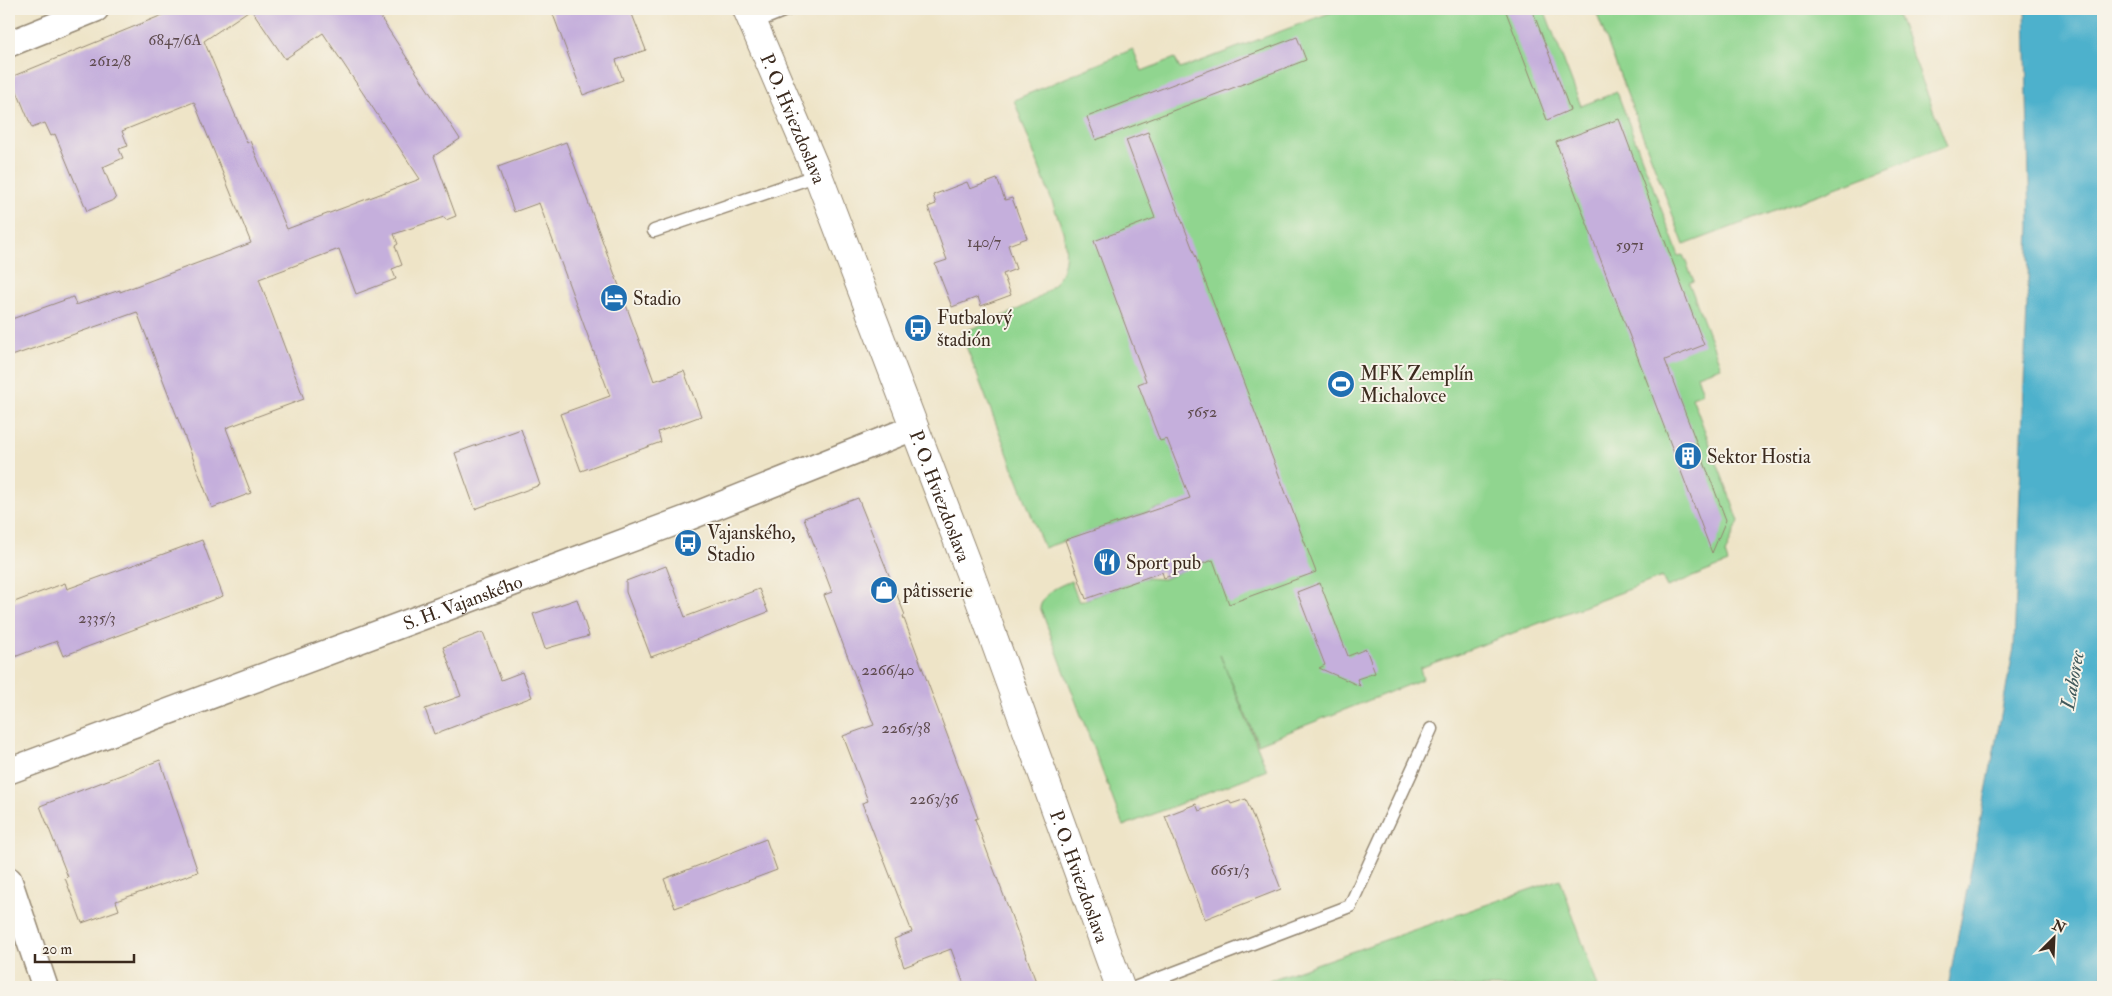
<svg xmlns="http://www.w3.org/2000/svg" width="2112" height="996" font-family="'IM FELL Double Pica',serif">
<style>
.green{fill:#90d58f;stroke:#668056}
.water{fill:#4db1cc;stroke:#446e75}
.building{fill:#c5afdc;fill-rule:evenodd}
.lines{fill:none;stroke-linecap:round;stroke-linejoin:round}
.service-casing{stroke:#948772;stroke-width:15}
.minor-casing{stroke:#948772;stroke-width:28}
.tertiary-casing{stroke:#948772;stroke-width:30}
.service{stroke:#fff;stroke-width:12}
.minor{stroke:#fff;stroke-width:25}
.tertiary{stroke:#fff;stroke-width:28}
.labels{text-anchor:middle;stroke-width:4;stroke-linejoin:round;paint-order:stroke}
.number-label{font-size:16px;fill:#5e4b4e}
.street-label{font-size:19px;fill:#3b2a1e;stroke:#f7f3e8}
.poi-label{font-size:19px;fill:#3b2a1e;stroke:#f7f3e8;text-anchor:start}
.water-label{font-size:20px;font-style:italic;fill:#41595b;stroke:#f7f3e8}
</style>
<rect width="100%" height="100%" fill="#f7f3e8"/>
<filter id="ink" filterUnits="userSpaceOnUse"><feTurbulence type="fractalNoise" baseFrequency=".02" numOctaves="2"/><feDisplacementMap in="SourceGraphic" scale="10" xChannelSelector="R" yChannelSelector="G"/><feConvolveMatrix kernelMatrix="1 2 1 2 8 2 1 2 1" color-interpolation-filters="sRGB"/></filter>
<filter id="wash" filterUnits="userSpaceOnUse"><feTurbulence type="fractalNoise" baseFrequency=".0096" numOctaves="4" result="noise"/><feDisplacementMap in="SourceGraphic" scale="20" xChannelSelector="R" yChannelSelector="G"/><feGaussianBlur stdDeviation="1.12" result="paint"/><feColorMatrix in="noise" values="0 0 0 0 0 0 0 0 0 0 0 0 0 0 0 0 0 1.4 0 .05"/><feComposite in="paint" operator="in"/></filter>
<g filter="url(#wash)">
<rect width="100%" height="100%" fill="#eee4c7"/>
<path class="green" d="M 1340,9 L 1544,9 L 1581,106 L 1617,92 L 1679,256 L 1683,255 L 1694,281 L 1689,283 L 1721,367 L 1697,375 L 1703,393 L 1692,397 L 1739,521 L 1725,554 L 1728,563 L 1667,587 L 1662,577 L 1420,668 L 1423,679 L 1258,744 L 1220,655 L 1267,770 L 1123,826 L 1040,607 C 1045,591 1057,587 1071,581 L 1079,602 L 1144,578 L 1164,579 L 1184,570 L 1162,507 L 1044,548 L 961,333 C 993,319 1056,302 1064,265 C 1067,253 1065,242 1063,231 L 1014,100 L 1133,49 L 1142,71 L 1175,58 L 1180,69 Z
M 1595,9 L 1895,9 L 1947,146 L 1684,245 Z
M 1560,879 L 1598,987 L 1250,987 Z"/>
<path class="water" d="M 2025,9 L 2103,9 L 2103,987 L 1948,987 L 2014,648 L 2030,226 Z"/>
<g id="blocks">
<path class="building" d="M 177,9 L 375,9 L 460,139 L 434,156 L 456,216 L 446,220 L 444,217 L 394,234 L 398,244 L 395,246 L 402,265 L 392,269 L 396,279 L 356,294 L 339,249 L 259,279 L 304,399 L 226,428 L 251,493 L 212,508 L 137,312 L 9,357 L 9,320 L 73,297 L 76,305 L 120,290 L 120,292 L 251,243 L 194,102 L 122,131 L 128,146 L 119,149 L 123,158 L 103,167 L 116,199 L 87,211 L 55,134 L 51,136 L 45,123 L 32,128 L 11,77 ZM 251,9 L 285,59 L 323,33 L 420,179 L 287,229 L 250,141 L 247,143 L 204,41 Z
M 551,9 L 630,9 L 646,50 L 616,60 L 623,80 L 583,95 Z
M 1505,9 L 1532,9 L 1570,110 L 1547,120 Z
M 1297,37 L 1306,60 L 1096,140 L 1087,117 Z
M 1619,119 L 1704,345 L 1665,360 L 1726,520 L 1712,553 L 1556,142 Z
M 1148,132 L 1316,572 L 1229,604 L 1213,560 L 1164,578 L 1162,572 L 1086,599 L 1065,540 L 1190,498 L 1167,439 L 1160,441 L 1138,384 L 1146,381 L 1094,241 L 1155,218 L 1126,140 Z
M 566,142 L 654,381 L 684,371 L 701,416 L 658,432 L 661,442 L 581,471 L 560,414 L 610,396 L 539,203 L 514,212 L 498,167 Z
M 997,179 L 1005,200 L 1012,198 L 1027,238 L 1008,245 L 1016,269 L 1003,274 L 1011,295 L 981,306 L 978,297 L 952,307 L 935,264 L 947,260 L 928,207 L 936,204 L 933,195 L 967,182 L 970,189 Z
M 521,429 L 540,485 L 475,509 L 455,453 Z
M 858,498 L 905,615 L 903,616 L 978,818 L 975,819 L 1038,987 L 965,987 L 951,949 L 904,967 L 894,939 L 912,932 L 862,803 L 868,801 L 843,736 L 874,725 L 824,595 L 832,592 L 804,518 Z
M 202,540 L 223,596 L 63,656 L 57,641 L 9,659 L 9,604 L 65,583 L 67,589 Z
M 666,566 L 685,617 L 759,589 L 768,612 L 651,657 L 626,592 L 626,581 Z
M 1320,583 L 1348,656 L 1366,649 L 1375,673 L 1357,679 L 1360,686 L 1319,668 L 1325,665 L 1297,592 Z
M 577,599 L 589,636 L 545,649 L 533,614 Z
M 483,632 L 501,680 L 522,672 L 532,697 L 434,734 L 425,709 L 461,696 L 443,647 Z
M 160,760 L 198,872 L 116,901 L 119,910 L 82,923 L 65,878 L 68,877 L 40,806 Z
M 1246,799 L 1281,889 L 1205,919 L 1165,816 L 1196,804 L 1199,811 L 1229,800 L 1231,804 Z
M 766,839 L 777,870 L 675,908 L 664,879 Z"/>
</g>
</g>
<g filter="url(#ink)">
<use href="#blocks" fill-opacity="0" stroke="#948772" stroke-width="1"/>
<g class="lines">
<g class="service-casing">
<path id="service" d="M 753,23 L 788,9
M 654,231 L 818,175
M 1137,987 L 1350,906 L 1431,729"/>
</g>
<g class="minor-casing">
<g id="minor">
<path d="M 9,44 L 96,9"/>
<path id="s1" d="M 9,771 L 685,519 L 913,428"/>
<path d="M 9,880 L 45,987"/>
</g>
</g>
<g class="tertiary-casing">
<g id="tertiary">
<path id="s2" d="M 747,9 L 818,175 L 970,573 L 1120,987"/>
</g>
</g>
<use href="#service" class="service"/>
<use href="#minor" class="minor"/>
<use href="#tertiary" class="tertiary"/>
</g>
</g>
<defs>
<g id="hotel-disc" transform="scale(1.4375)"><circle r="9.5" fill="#1f6fb2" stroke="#f7f3e8"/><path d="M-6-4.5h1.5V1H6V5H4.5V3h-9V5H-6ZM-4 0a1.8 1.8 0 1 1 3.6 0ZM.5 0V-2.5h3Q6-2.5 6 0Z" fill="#fff"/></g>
<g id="bus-disc" transform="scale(1.4375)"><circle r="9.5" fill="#1f6fb2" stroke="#f7f3e8"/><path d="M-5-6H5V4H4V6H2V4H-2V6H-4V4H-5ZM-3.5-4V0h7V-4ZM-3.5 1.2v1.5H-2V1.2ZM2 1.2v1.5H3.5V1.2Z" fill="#fff"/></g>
<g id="stadium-disc" transform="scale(1.4375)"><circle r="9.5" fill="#1f6fb2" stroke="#f7f3e8"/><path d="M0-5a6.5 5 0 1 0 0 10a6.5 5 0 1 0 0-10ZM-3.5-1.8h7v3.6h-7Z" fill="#fff"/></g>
<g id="building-disc" transform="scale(1.4375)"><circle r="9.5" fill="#1f6fb2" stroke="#f7f3e8"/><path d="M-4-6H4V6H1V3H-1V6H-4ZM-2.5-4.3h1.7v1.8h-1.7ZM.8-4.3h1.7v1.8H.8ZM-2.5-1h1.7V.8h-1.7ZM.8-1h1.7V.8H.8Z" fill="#fff"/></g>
<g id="restaurant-disc" transform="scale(1.4375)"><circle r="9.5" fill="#1f6fb2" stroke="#f7f3e8"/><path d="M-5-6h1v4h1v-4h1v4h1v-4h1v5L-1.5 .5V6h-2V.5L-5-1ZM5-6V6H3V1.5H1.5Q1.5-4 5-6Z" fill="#fff"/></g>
<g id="shop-disc" transform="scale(1.4375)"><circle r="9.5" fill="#1f6fb2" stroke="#f7f3e8"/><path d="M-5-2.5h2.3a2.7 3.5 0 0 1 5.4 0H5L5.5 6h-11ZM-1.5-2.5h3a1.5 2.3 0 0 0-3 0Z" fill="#fff"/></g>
</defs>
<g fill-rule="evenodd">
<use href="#hotel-disc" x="614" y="298"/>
<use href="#bus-disc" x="918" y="328"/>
<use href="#stadium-disc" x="1341" y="384"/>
<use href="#building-disc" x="1688" y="456"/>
<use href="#bus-disc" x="688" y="543"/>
<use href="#restaurant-disc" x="1107" y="562"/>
<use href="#shop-disc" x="884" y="590"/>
</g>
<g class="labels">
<g class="number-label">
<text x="175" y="45">6847/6A</text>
<text x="110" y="66">2612/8</text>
<text x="984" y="247">140/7</text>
<text x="1630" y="250">5971</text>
<text x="1202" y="417">5652</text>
<text x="97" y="623">2335/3</text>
<text x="888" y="675">2266/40</text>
<text x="906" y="733">2265/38</text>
<text x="934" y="804">2263/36</text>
<text x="1230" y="875">6651/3</text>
</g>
<g class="street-label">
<text dy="7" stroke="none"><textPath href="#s2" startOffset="119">P. O. Hviezdoslava</textPath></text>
<text dy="7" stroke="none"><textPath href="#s2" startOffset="524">P. O. Hviezdoslava</textPath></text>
<text dy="7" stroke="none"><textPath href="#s1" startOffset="484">S. H. Vajanského</textPath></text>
<text dy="7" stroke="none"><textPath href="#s2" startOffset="929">P. O. Hviezdoslava</textPath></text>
</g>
<g class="poi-label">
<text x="633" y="305">Stadio</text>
<text x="937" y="324">Futbalový<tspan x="937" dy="22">štadión</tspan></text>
<text x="1360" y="380">MFK Zemplín<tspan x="1360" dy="22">Michalovce</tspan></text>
<text x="1707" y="463">Sektor Hostia</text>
<text x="707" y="539">Vajanského,<tspan x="707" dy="22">Stadio</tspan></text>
<text x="1126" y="569">Sport pub</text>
<text x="903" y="597">pâtisserie</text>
</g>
<g class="water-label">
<text transform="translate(2072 680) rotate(-80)" y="7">Laborec</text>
</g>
</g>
<rect width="2112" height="996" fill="none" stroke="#f7f3e8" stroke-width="30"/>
<g transform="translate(2054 938) rotate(24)" stroke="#f7f3e8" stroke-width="4" paint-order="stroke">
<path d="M0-4L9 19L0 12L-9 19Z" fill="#3b2a1e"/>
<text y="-8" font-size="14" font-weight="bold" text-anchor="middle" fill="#3b2a1e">N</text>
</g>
<path d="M35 954v8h99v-8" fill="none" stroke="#3b2a1e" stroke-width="2.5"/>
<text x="42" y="954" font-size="15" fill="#3b2a1e" stroke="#f7f3e8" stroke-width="4" paint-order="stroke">20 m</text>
</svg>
